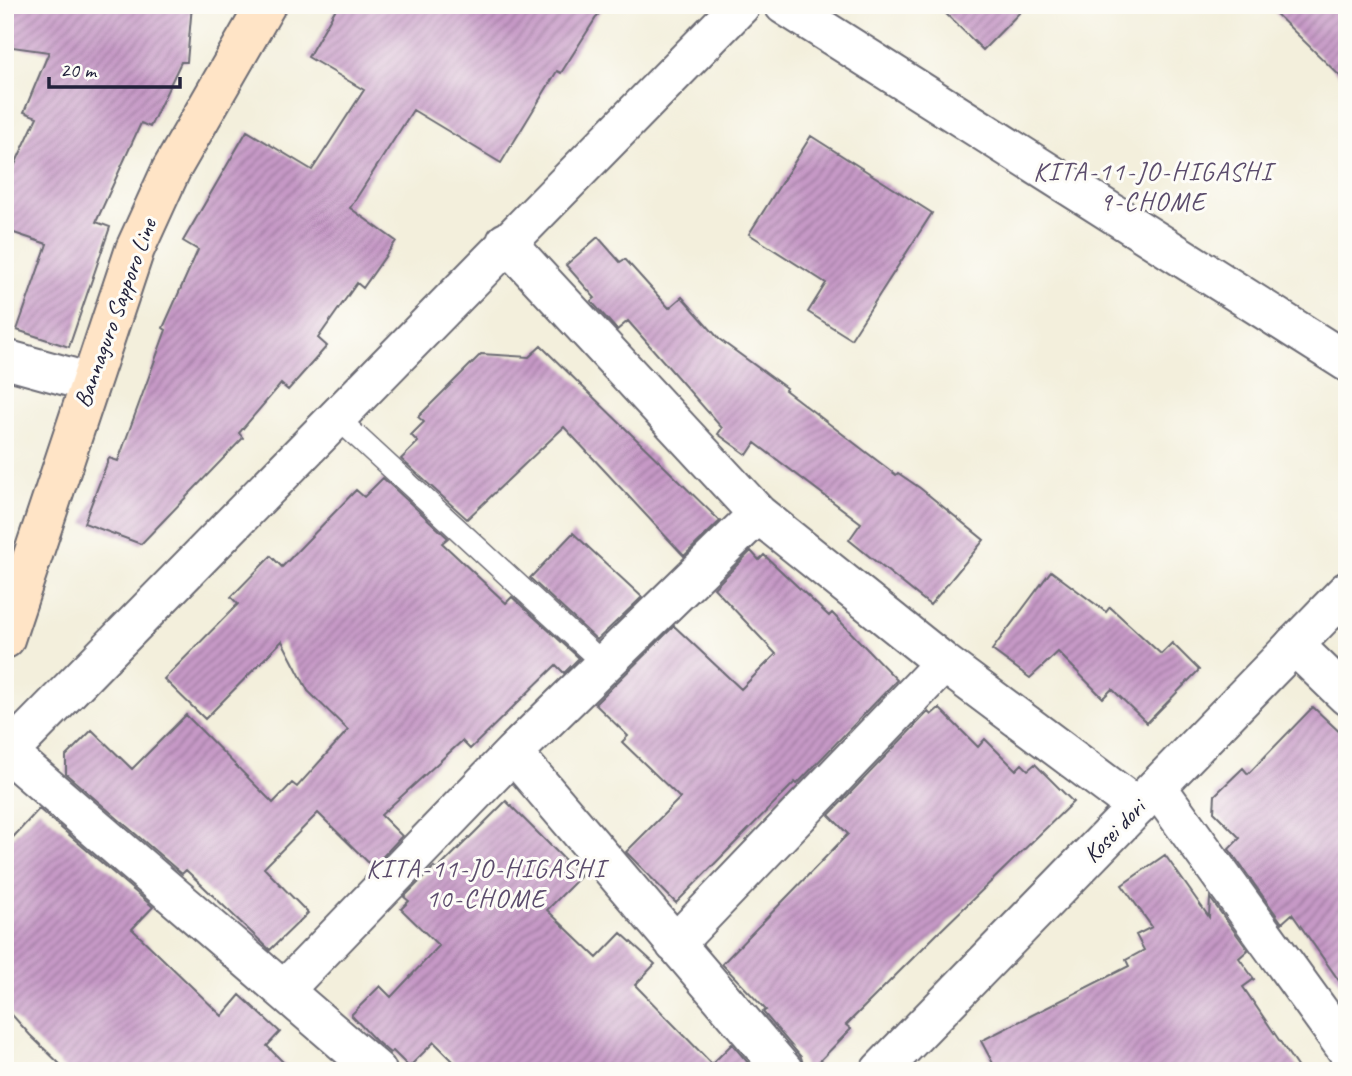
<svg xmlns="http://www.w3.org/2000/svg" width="1352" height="1076" font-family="Caveat,sans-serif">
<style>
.building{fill:url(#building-hatch)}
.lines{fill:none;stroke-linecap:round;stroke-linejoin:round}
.service-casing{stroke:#6b6a73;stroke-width:24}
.minor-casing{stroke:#6b6a73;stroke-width:42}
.tertiary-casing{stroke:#6b6a73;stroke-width:42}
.secondary-casing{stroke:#6b6a73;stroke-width:42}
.service{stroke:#fff;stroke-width:21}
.minor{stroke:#fff;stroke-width:38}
.tertiary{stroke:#fff;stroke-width:38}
.secondary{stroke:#ffe4c6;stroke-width:38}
.labels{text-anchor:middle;stroke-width:6;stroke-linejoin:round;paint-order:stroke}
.street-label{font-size:24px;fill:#22223b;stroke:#fdfcf7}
.neighbourhood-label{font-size:26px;letter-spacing:2px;fill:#5b4c6c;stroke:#fdfcf7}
</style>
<defs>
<pattern id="building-hatch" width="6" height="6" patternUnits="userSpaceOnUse" patternTransform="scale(1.75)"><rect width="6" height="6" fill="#c699c6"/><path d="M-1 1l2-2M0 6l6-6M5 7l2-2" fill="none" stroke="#a07ca2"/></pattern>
</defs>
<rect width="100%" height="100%" fill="#fdfcf7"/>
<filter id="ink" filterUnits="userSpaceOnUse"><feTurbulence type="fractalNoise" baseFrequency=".0143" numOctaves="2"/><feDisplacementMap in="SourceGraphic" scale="14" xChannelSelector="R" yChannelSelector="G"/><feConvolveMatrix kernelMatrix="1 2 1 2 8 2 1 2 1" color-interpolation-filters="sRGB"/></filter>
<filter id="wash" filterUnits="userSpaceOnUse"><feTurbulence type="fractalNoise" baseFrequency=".00686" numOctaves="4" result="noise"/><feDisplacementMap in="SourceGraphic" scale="28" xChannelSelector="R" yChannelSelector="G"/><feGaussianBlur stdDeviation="1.57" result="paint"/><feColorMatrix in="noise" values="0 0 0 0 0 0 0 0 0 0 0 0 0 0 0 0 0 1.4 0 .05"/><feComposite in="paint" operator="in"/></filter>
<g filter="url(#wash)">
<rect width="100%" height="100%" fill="#f3efdc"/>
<g id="blocks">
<path class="building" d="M 5,5 L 192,5 L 187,62 L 181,62 L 150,127 L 141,123 L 96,222 L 110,227 L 69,347 L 17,330 L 47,244 L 5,230 L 5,186 L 37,117 L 24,112 L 49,52 L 5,46 Z
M 338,5 L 604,5 L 561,73 L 557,71 L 501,163 L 413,110 L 350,208 L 396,241 L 363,288 L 357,283 L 318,338 L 327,346 L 288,390 L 281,384 L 239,433 L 243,438 L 141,544 L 84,523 L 109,458 L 118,461 L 166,330 L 163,328 L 198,250 L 183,241 L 247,131 L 312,170 L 364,90 L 308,57 Z
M 937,5 L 1027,5 L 983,50 Z
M 1267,5 L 1347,5 L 1347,83 Z
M 811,136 L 932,213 L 851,339 L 808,312 L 826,283 L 749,234 Z
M 598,237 L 620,262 L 625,259 L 669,308 L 682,297 L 719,339 L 786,388 L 785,390 L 896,475 L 898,473 L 920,488 L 984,540 L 930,605 L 849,540 L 861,523 L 755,443 L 747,455 L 718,434 L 722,428 L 628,321 L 617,330 L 591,301 L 595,298 L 566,265 Z
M 541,346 L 720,521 L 684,556 L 564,427 L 467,519 L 401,459 L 418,442 L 411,435 L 424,422 L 418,417 L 481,354 L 529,357 Z
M 383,478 L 448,538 L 442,543 L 506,603 L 512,597 L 579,658 L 564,673 L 556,665 L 470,749 L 462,741 L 381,815 L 402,836 L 373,867 L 318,813 L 264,868 L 308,913 L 270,950 L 186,870 L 182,874 L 66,774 L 66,756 L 92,730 L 132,769 L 186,715 L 273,803 L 292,783 L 297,787 L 348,730 L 308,691 L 282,641 L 205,719 L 164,679 L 238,604 L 231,597 L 271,556 L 282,567 L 356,490 L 364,497 Z
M 573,533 L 642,597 L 597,640 L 530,578 Z
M 751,551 L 759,560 L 764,555 L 829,616 L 832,613 L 897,680 L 797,784 L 795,782 L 676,903 L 626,852 L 680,798 L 622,742 L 628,736 L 595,704 L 674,626 L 741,689 L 776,654 L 714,588 Z
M 1051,571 L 1106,612 L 1110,607 L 1161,654 L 1172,643 L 1199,670 L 1147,723 L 1112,689 L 1103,698 L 1058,652 L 1030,678 L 992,650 Z
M 1313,707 L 1347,739 L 1347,992 L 1292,914 L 1282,923 L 1229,849 L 1240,838 L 1214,812 L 1215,795 L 1243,768 L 1248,774 Z
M 939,708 L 978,747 L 985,739 L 1016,770 L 1022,764 L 1028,770 L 1035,764 L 1073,802 L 936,935 L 846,1025 L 851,1029 L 810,1071 L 805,1071 L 801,1057 L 763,1012 L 766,1010 L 722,964 L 848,834 L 829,815 L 928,712 L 931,715 Z
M 506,801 L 581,876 L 547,910 L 597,958 L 621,933 L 655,964 L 635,985 L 712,1064 L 732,1044 L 755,1071 L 463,1071 L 434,1042 L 409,1067 L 393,1051 L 390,1053 L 376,1041 L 351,1015 L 380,986 L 391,997 L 439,946 L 401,909 L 409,901 L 404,897 L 434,867 L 437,870 Z
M 39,809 L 153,907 L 132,929 L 222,1016 L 240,995 L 280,1032 L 267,1046 L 292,1071 L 67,1071 L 30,1035 L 5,1007 L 5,846 Z
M 1165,855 L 1209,917 L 1210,898 L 1248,950 L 1239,958 L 1254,979 L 1243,987 L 1300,1071 L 997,1071 L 981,1041 L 1129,966 L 1126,960 L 1144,950 L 1136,935 L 1152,927 L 1122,885 Z"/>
</g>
</g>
<g filter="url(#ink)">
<use href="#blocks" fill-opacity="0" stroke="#6b6a73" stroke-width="2"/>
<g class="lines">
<g class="service-casing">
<path id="service" d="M 336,417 L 604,664"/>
</g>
<g class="minor-casing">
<path id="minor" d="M 784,5 L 1347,362
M 506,242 L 758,514 L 944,663 L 1137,807
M 5,359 L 88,382
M 1294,645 L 1347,696
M 513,753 L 784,1071
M 9,754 L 377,1071
M 5,756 L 741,5
M 1157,787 L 1347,1050
M 675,944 L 944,663
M 285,989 L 513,753 L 758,514"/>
</g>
<g class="tertiary-casing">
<path id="tertiary" d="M 880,1071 L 1347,591"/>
</g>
<g class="secondary-casing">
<path id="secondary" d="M 5,639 L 135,249 L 171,170 L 266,5"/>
</g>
<use href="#service" class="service"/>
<use href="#minor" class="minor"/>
<use href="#tertiary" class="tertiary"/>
<use href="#secondary" class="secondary"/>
</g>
</g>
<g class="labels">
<g class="street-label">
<text transform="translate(115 313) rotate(-70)" y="8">Bannaguro Sapporo Line</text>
<text transform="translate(1114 831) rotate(-46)" y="8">Kosei dori</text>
</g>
<g class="neighbourhood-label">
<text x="1153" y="180">KITA-11-JO-HIGASHI<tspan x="1153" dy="30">9-CHOME</tspan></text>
<text x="486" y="877">KITA-11-JO-HIGASHI<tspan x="486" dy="30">10-CHOME</tspan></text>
</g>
</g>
<rect width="1352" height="1076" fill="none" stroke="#fdfcf7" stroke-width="28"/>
<path d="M49 77v10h131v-10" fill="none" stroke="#22223b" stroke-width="3.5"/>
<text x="60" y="77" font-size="21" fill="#22223b" stroke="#fdfcf7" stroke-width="5" paint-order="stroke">20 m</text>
</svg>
